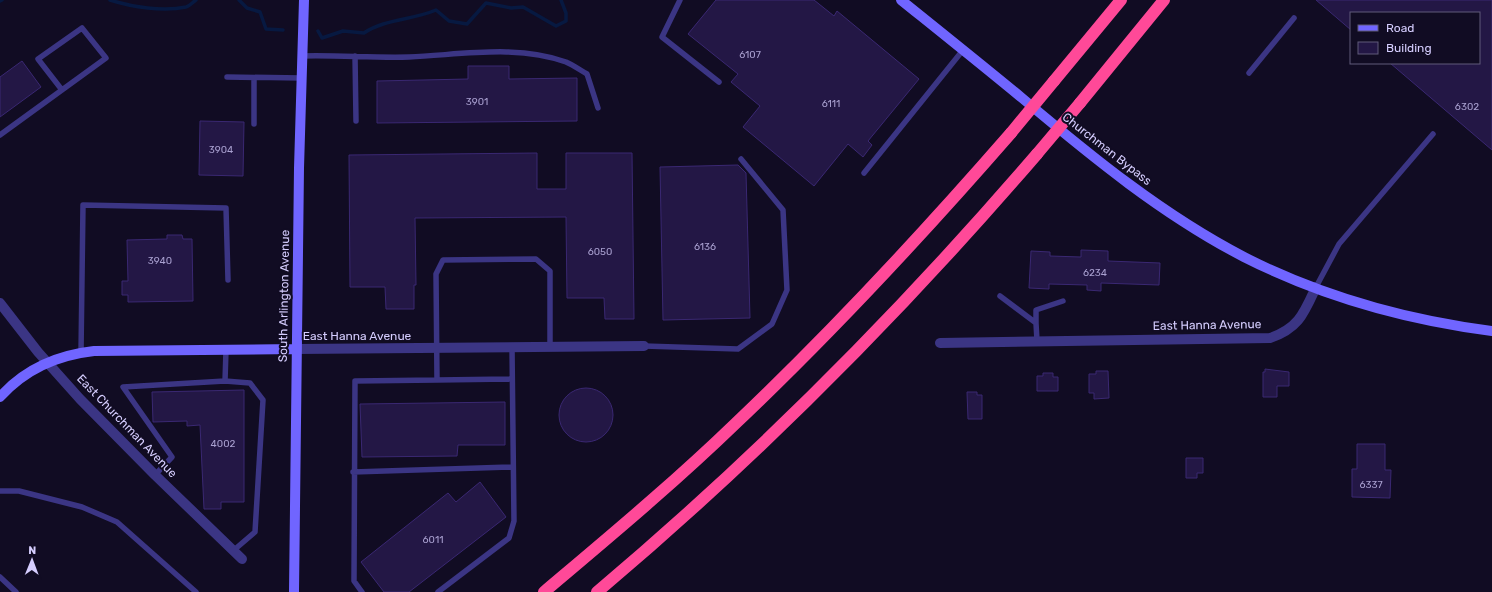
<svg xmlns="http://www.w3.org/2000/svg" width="1492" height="592" font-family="Rubik,sans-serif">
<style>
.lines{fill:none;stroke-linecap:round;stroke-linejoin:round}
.stream{stroke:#071941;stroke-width:3.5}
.building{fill:#231745;stroke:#3a2872}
.lane{stroke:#3b3584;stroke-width:5.5}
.street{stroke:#3b3584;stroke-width:10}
.secondary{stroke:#7065ff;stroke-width:10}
.highway{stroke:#ff4998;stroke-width:12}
.highway-bridge{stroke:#ff4998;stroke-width:12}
.labels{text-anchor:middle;stroke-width:4;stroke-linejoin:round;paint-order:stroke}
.number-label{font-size:10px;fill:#a9a0d0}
.street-label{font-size:12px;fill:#d6ceff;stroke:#110c23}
</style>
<rect width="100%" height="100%" fill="#110c23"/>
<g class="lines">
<path class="stream" d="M 110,0 C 132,7 163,12 186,7 C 190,6 193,2 196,0
M 239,0 L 247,8 L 260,12 L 266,29 L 283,30
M 0,1 L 2,0
M 318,31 L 322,38 L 343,31 L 364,33 C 384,19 413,20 436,10 L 449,21 L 467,24 L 486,3 L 511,8 L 523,7 L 556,26 L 566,21 L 566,13 L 561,0"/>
</g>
<path class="building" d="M 716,0 L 814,0 L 834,16 L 837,11 L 919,79 L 868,141 L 872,145 L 863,157 L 848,144 L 814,186 L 743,127 L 760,106 L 731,82 L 738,74 L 688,34 Z
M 1316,0 L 1492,0 L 1492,150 L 1390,63 L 1479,63 L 1479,13 L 1351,13 L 1351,30 Z
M 22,61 L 41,87 L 0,117 L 0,77 Z
M 468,66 L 509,66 L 509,79 L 577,78 L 577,121 L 377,123 L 377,81 L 468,79 Z
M 200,121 L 244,122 L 243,176 L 199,175 Z
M 537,153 L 537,189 L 566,189 L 566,153 L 632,153 L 634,319 L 605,319 L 604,298 L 567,298 L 566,217 L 415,218 L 416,285 L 414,285 L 414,309 L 386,309 L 385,287 L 350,287 L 349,155 Z
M 738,165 L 746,173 L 750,318 L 663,320 L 660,167 Z
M 167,235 L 182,235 L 183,239 L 192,239 L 193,301 L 128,302 L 128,295 L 122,295 L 122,281 L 128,281 L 127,240 L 167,239 Z
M 1081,250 L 1108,251 L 1108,261 L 1160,263 L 1159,285 L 1101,283 L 1101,291 L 1087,290 L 1087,285 L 1049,284 L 1049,289 L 1029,288 L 1031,251 L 1050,252 L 1050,256 L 1081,257 Z
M 1265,369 L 1289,372 L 1289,386 L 1277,386 L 1277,397 L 1263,397 L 1263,372 L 1265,372 Z
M 1096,371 L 1108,371 L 1109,398 L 1094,399 L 1094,393 L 1089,393 L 1089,374 L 1096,374 Z
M 1043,373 L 1053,373 L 1053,377 L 1058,377 L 1058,391 L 1037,391 L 1037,376 L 1043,376 Z
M559 415a27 27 0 1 1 54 0a27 27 0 1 1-54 0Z
M 244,390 L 244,502 L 221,502 L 221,509 L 204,509 L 200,425 L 187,426 L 187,421 L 153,422 L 152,392 Z
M 967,392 L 977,392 L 977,395 L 982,395 L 982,419 L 968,419 Z
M 505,402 L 505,445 L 458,445 L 457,456 L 362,457 L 360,404 Z
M 1357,444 L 1385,444 L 1385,470 L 1391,470 L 1390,498 L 1352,497 L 1352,469 L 1357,469 Z
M 1186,458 L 1203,458 L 1203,473 L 1197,473 L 1197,478 L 1186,478 Z
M 480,482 L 506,517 L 409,592 L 384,592 L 361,562 L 448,493 L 456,502 Z"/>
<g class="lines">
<path class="lane" d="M 680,0 L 662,37 L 719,82
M 302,56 C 338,55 373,58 409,57 C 460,55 516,44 566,62 C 573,65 580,70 587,74 L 598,108
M 355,56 L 356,121
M 1249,73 L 1294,18
M 227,77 L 302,78
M 254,124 L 254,78
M 0,135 L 106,58 L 82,28 L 38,59 L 62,90
M 864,173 L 963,50
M 1316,287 L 1339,244 L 1433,134
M 1000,296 L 1036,323 L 1037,341
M 1036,323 L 1036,310 L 1063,301
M 644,346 L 738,349 L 772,324 L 787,290 L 783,210 L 741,159
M 81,353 L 83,205 L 226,208 L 228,280
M 437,380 L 512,379
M 225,381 L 250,383 L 263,400 L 255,532 L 234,550
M 353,472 L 513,467
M 155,475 L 172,457 L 123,387 L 225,381 L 226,350
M 0,491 L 19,491 L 82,507 L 117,522 L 196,592
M 0,577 L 16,592
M 362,592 L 354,581 L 355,381 L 437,380 L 436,274 L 443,260 L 536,259 L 550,271 L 550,347
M 438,592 L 509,538 L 514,521 L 512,348"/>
<path class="street" d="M 0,303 L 38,352 L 80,399 L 155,475 L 242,559
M 940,343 L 1270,338 C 1299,328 1304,313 1316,287
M 296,349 L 644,346"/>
<path class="secondary" d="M 901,0 C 942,33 982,65 1022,98 C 1092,157 1163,215 1244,257 C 1321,296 1407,320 1492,331
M 0,397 C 25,369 58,355 94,351 L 296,349
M 294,592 L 299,168 L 304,0"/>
<path class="highway" d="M 1054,81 L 1121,0
M 1080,103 L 1164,0
M 544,592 C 609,537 674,483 735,424 C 832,332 923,234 1011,133
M 597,592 C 755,459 902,311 1037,154"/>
<path class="highway-bridge" d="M 1011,133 L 1054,81
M 1037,154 L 1080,103"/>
</g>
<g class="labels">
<g class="number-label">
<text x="750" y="58">6107</text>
<text x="477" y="105">3901</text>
<text x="831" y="107">6111</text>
<text x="1467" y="110">6302</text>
<text x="221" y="153">3904</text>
<text x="705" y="250">6136</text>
<text x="600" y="255">6050</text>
<text x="160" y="264">3940</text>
<text x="1095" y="276">6234</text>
<text x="223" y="447">4002</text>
<text x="1371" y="488">6337</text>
<text x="433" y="543">6011</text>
</g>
<g class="street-label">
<text transform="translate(1107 149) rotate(38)" y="4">Churchman Bypass</text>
<text transform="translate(284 296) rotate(-89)" y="4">South Arlington Avenue</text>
<text transform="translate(1207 325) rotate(-1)" y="4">East Hanna Avenue</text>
<text x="357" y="340">East Hanna Avenue</text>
<text transform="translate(127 426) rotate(46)" y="4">East Churchman Avenue</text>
</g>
</g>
<rect x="1350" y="12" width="130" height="52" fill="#110c23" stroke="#605a7b"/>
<rect x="1358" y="25" width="20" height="6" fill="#7065ff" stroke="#605a7b"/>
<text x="1386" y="32" font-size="12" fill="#d6ceff">Road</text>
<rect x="1358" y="42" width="20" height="12" fill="#231745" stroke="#605a7b"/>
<text x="1386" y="52" font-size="12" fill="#d6ceff">Building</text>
<g transform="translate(32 560) rotate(1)" stroke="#110c23" stroke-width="3" paint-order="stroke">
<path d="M0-3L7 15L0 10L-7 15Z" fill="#d6ceff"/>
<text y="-6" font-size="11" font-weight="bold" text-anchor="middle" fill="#d6ceff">N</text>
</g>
</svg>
